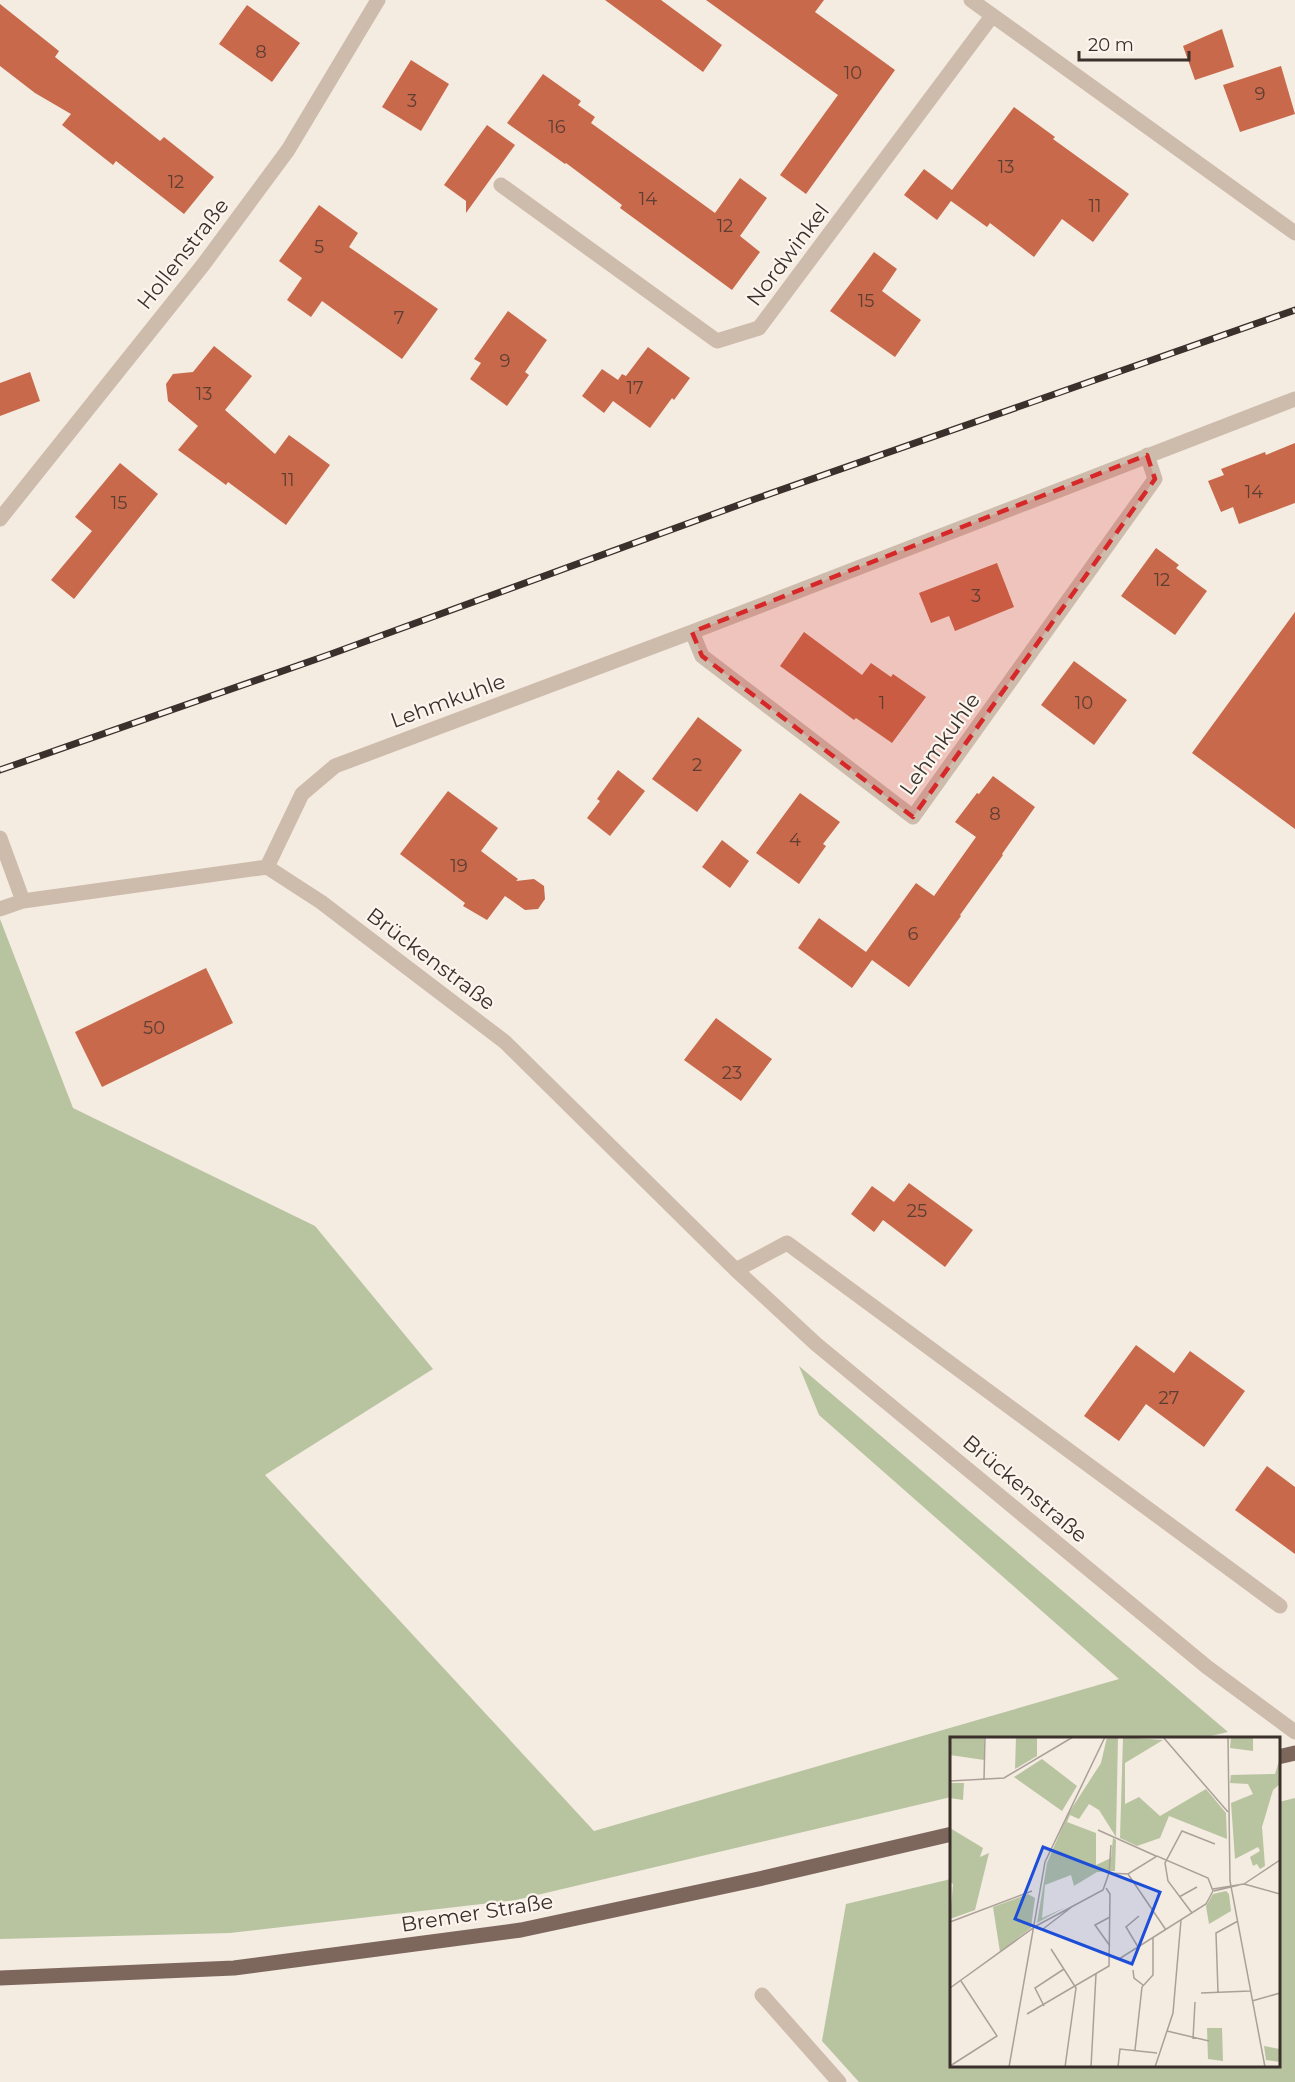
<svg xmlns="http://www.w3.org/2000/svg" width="1295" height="2082" font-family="Montserrat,sans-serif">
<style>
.green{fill:#b8c4a0}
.building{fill:#c8694b}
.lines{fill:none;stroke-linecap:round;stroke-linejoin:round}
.street{stroke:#cdbbac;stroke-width:15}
.primary{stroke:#7d675c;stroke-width:15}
.rail-casing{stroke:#3b302b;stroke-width:7}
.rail{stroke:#fbf5ee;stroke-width:4.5;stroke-dasharray:14;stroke-linecap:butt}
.marked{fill:#d62828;fill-opacity:0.2;stroke:#d62828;stroke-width:4.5;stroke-dasharray:12 8;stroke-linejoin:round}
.labels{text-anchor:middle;stroke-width:4.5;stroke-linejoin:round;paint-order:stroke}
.number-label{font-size:18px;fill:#5e3e33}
.street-label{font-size:21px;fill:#3b302b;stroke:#fbf5ee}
.inset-road{fill:none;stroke:#aaa098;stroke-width:1.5}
.view{fill:#1d4ed8;fill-opacity:0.15;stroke:#1d4ed8;stroke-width:3}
.inset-edge{fill:none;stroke:#3b302b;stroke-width:3}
</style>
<rect width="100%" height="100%" fill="#f4ebe1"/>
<path class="green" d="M 0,919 L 73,1108 L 315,1226 L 433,1369 L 265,1475 L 594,1831 L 1119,1679 L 819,1415 L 799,1366 L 1228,1732 L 1202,1738 L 952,1738 L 951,1797 L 516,1900 L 230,1933 L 0,1939 Z
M 1295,1798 L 1295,2082 L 859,2082 L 822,2041 L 846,1904 L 951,1879 L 952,2066 L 1278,2066 L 1279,1802 Z"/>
<path class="building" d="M 605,0 L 661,0 L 722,45 L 703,72 Z
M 706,0 L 824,0 L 815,12 L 895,70 L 806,194 L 780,175 L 838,95 Z
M 0,4 L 59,51 L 55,57 L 160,141 L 164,137 L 214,177 L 184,214 L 116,161 L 113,165 L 62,125 L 71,114 L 35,93 L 0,66 Z
M 247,5 L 300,43 L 272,82 L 219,44 Z
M 1222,29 L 1234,67 L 1195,80 L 1183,46 Z
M 411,60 L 449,84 L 421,131 L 382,107 Z
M 1281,66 L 1295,114 L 1240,132 L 1223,85 Z
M 543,74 L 581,101 L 578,105 L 595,117 L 591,123 L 715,213 L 740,178 L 767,198 L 740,236 L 760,252 L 732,290 L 620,208 L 622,205 L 566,163 L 565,164 L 507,123 Z
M 1014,107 L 1055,137 L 1053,139 L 1129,194 L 1093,242 L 1062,219 L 1034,257 L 990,223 L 987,227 L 951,201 L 937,220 L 904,195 L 924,169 L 952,190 Z
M 487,125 L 515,145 L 466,213 L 466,201 L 444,185 Z
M 319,205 L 358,233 L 349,247 L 438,309 L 402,359 L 322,301 L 311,317 L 287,300 L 302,278 L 279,261 Z
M 874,252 L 897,269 L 882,291 L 921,320 L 895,357 L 830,311 Z
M 508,311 L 547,340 L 525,372 L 529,375 L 507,406 L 470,379 L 481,363 L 474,359 Z
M 214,346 L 252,376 L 225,410 L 275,454 L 289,435 L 330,465 L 286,525 L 228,482 L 226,485 L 178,450 L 198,426 L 168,401 L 166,384 L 173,374 L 193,372 Z
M 648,347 L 690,378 L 674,400 L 672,398 L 650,428 L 613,401 L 604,413 L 582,396 L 602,369 L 618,380 L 622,374 L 626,376 Z
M 30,372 L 40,401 L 0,416 L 0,383 Z
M 1295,443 L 1295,503 L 1239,524 L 1233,507 L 1221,512 L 1208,481 L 1224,475 L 1221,469 L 1265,452 L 1266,455 Z
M 120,463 L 158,494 L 74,599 L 51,580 L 92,531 L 75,517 Z
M 1156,548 L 1179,565 L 1176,568 L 1207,591 L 1175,635 L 1121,596 Z
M 997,563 L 1014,607 L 955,631 L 949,616 L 931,623 L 919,593 Z
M 1295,612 L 1295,829 L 1192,753 Z
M 804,632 L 862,675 L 871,663 L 891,677 L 893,674 L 926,697 L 892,743 L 856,718 L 854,720 L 780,666 Z
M 1074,661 L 1127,700 L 1094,745 L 1041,705 Z
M 698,717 L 742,750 L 697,812 L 652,779 Z
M 618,770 L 645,791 L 610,836 L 587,818 L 600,801 L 597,799 Z
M 993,776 L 1035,807 L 1002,854 L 1003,855 L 960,915 L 961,916 L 909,987 L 872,960 L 852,988 L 798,948 L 819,918 L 866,952 L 916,883 L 934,896 L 976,837 L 955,822 L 977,793 L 979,794 Z
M 448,791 L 498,828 L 481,851 L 518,879 L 516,881 L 534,879 L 544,886 L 545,899 L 538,909 L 525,910 L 505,896 L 487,920 L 463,906 L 465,903 L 400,854 Z
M 800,793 L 840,822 L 823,844 L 826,846 L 799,884 L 756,853 Z
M 722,840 L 749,861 L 730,888 L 702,867 Z
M 206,968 L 233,1023 L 102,1087 L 75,1032 Z
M 716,1018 L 772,1059 L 741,1101 L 684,1060 Z
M 909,1183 L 973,1230 L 945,1267 L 883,1220 L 874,1232 L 851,1214 L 872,1186 L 894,1202 Z
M 1136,1345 L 1174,1373 L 1190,1351 L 1245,1391 L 1204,1447 L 1146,1404 L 1119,1441 L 1084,1416 Z
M 1267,1466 L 1295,1487 L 1295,1554 L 1235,1510 Z"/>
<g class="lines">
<path class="street" d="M 971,0 L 1295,233
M 501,185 L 717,341 L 759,328 L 992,16
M 0,519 L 203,265 L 288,150 L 378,0
M 692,632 L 702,656 L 913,817 L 1155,479 L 1147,455
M 0,838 L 23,901 L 267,867 L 321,902 L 505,1042 L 736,1270 L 816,1344 L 1207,1667 L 1295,1732
M 267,867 L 302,794 L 335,766 L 692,632 L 1295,399
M 0,909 L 23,901
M 736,1270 L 787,1243 L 1280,1606
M 762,1995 L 839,2082"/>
<path class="primary" d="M 1278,1757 L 1295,1753
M 0,1978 L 234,1968 L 521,1930 L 763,1878 L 952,1834"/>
<g class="rail-casing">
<path id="rail" d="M 0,770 L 331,654 L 755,499 L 1295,310"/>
</g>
<use href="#rail" class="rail"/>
</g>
<path class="marked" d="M 1147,455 L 1155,479 L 913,817 L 702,656 L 692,632 Z"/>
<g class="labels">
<g class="number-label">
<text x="261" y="58">8</text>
<text x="853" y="79">10</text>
<text x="1260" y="100">9</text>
<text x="412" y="107">3</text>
<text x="557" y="133">16</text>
<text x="1006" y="173">13</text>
<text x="176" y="188">12</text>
<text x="648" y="205">14</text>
<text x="1095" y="212">11</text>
<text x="725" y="232">12</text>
<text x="319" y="253">5</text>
<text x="866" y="307">15</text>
<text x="399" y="324">7</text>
<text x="505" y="367">9</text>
<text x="635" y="394">17</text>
<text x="204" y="400">13</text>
<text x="288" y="486">11</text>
<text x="1254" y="498">14</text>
<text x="119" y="509">15</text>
<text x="1162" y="586">12</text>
<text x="976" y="602">3</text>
<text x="882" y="709">1</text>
<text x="1084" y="709">10</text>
<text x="697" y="771">2</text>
<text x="995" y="820">8</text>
<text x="795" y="846">4</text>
<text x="459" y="872">19</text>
<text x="913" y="940">6</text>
<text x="154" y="1034">50</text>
<text x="732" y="1079">23</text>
<text x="917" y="1217">25</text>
<text x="1169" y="1404">27</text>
</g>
<g class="street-label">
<text transform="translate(183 254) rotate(-52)" y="7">Hollenstraße</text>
<text transform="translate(788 255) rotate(-53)" y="7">Nordwinkel</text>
<text transform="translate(448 701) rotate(-20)" y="7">Lehmkuhle</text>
<text transform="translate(940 744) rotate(-54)" y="7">Lehmkuhle</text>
<text transform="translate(431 959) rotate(37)" y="7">Brückenstraße</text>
<text transform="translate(1025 1489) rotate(40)" y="7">Brückenstraße</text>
<text transform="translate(477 1913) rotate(-9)" y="7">Bremer Straße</text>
</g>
</g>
<g transform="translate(950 1737)">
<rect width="330" height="330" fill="#f4ebe1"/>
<path d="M 0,0 L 34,0 L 34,23 L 0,18 ZM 66,0 L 87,0 L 87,19 L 65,32 ZM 157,0 L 168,0 L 166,100 L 149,73 L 139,67 L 129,82 L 120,78 L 117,85 L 146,96 L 146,128 L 161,121 L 163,101 L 166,103 L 165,134 L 147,135 L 124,149 L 121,138 L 95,148 L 92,181 L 116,170 L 87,186 L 97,126 L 118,77 L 151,26 ZM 173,0 L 213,3 L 175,26 L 175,67 L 189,60 L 210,79 L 256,52 L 276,76 L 277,102 L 219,79 L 210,101 L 187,109 L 170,101 ZM 281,0 L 303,0 L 303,14 L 280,11 ZM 330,21 L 330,47 L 323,53 L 312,90 L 315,129 L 310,132 L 307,127 L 303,129 L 300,120 L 310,114 L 308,110 L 285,122 L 281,66 L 303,57 L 298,47 L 280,46 L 281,38 L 325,37 ZM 92,22 L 127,49 L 112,74 L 64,40 ZM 0,46 L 14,46 L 13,63 L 0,61 ZM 0,91 L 33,111 L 30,120 L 39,116 L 25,173 L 0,182 L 3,147 L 0,145 ZM 276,154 L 279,157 L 281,174 L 259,187 L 256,169 L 263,157 ZM 78,157 L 85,161 L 81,191 L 50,215 L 43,170 ZM 257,291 L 272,291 L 273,324 L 258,322 ZM 314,309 L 330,312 L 330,325 L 316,323 Z" fill="#b8c4a0"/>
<path class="inset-road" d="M 213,0 L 278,75M 278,0 L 280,144 L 315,330M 34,42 L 35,0M 0,44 L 54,41 L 123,0M 148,93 L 206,119M 159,136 L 161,108M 178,137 L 216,193M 294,147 L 330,123M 294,147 L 330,157M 263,152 L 294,147M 264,154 L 289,148M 229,160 L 247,150M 242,176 L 218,144 L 215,126 L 232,94 L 265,107M 160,180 L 145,188 L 160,209M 0,185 L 82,154M 93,192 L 123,169M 188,210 L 176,190 L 189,179M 101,212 L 126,251 L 115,330M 183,233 L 184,241 L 193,248M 0,251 L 86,189 L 153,153 L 159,136 L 178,137 L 207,119 L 258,141 L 263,154 L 256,167 L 169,222M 268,255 L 266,196 L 288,184M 251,256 L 300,254M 302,264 L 330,256M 94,269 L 85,251 L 114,232M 77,277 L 159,229 L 160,157 L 156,151M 217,294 L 259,304M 243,302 L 245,265M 185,313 L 192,250 L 203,238 L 203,200M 0,329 L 47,299 L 11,244M 59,330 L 95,125 L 155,0M 141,330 L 146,237M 168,330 L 170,312 L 207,316M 205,330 L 223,276 L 231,183"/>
<path class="view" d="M 93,110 L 210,155 L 182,227 L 65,182 Z"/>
<rect width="330" height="330" class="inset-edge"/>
</g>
<path d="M1079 51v9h110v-9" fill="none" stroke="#3b302b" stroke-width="3"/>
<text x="1088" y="51" font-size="18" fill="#3b302b" stroke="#fbf5ee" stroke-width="4.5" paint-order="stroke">20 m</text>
</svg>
